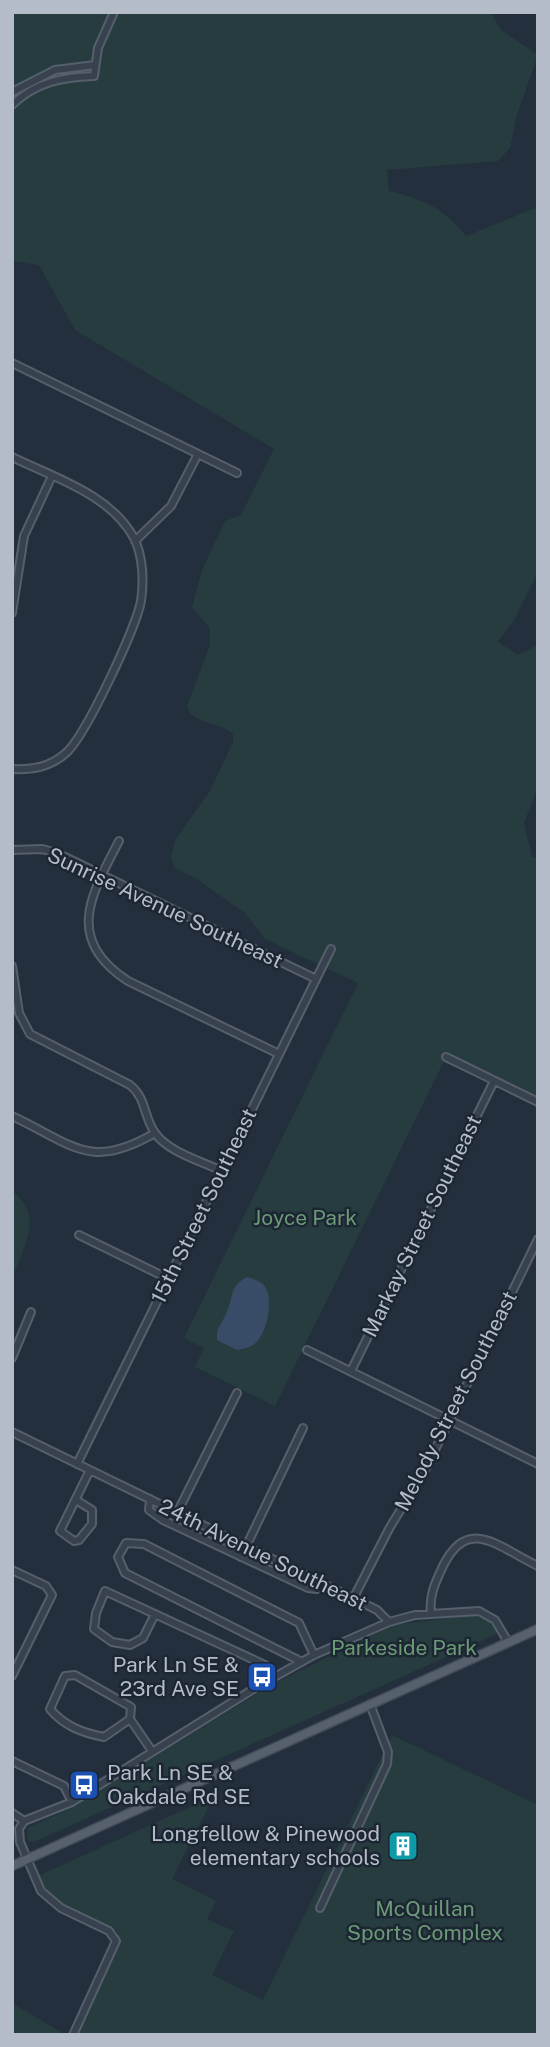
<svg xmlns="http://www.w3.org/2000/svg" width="550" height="2047" font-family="'Public Sans',sans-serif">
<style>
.green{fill:#263c3f}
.water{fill:#394c67}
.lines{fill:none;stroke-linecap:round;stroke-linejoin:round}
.minor-casing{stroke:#565f6c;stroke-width:10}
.major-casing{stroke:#414a57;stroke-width:11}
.minor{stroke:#38414e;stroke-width:6}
.major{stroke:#56606e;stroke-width:8}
.labels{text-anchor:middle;stroke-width:5;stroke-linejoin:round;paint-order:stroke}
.street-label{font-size:21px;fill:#b4bcc9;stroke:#1d2633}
.park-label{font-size:21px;fill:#6b9a76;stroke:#1d2633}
.poi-label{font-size:21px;fill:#b4bcc9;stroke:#1d2633;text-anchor:end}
</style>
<rect width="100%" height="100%" fill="#242f3e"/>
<path class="green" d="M 12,12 L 490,12 L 502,31 L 538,55 L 517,115 L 510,148 L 498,161 L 387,170 L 389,191 C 425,200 441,206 466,236 L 538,207 L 538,572 L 514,620 L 498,642 L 518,655 L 538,645 L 538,787 L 524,823 L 532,857 L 538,858 L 538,1098 L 448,1053 L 275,1406 L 195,1367 L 204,1348 L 184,1338 L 358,983 L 265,939 L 245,913 L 197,879 L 175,868 L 171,859 L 175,840 L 210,791 L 233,742 L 233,734 C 220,721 190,724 187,706 L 210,645 L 210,628 L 192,607 L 202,570 L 225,521 L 241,515 L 274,449 L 75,330 L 39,265 L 12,261 Z
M 12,1191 C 46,1215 22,1249 12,1279 Z
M 474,1615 L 489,1621 L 497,1631 L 495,1635 L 34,1842 L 28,1841 L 27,1828 L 74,1807 L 271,1685 L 393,1625 Z
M 392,1735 L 538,1805 L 538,2035 L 68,2035 L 118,1933 L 52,1898 L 38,1876 L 214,1796 L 172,1879 L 216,1901 L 207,1919 L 234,1931 L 212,1975 L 263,2000 Z
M 12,2003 L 66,2035 L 12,2035 Z"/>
<path class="water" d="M 247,1277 C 254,1279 262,1281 266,1288 C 273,1302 267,1336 253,1345 C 249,1348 242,1349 237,1350 L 217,1340 C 216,1328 221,1325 226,1314 C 234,1298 228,1287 247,1277 Z"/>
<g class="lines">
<g class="minor-casing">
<path id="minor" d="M 12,92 L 55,70 L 95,65
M 12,105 C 36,82 62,77 94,76 L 98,48 L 114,12
M 12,363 L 237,473
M 12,457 C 55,478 110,494 134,538 C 143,556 144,581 141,601 C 136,628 86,735 66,753 C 50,767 33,770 12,769
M 135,541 L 171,506 L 198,454
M 12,613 L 24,536 L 52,476
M 119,841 C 91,895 64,939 128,981 L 279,1054
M 12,850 L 42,849 L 57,853 L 316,979
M 12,966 L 19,1013 L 30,1034 L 130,1085 C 147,1099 143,1116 155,1133 C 168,1152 201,1161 222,1171
M 446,1057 L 538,1102
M 12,1116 C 74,1145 90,1171 155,1133
M 79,1235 L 169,1279
M 307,1350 L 538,1464
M 12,1358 L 31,1312
M 351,1371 L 494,1081
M 12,1432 L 377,1610 L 389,1622
M 77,1464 L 331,949
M 150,1499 L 149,1510 L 163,1520 L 308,1588 L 317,1589 L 322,1584
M 76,1500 L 92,1510 L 92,1524 L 79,1540 L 74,1541 L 60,1531 L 90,1470
M 177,1513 L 237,1393
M 241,1557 L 303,1428
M 12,1570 L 46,1586 L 52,1595 L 12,1676
M 353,1599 L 390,1527 L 425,1470 L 538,1239
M 431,1613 C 429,1595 435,1583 443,1566 C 468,1515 498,1547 538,1566
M 155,1614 L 143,1638 L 130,1645 L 112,1642 L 94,1629 L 96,1613 L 105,1591 L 265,1665 L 275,1677
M 302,1662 L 125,1573 L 118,1557 L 126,1543 L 144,1544 L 299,1623 L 314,1655
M 130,1719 L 104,1737 C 83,1733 64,1726 50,1709 L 65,1676 L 75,1675 L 131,1707 L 130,1719 L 152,1751
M 12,1761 L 64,1786 L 72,1802
M 12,1813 L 24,1821
M 320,1908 L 387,1764 L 388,1752 L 370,1704
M 73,2035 L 116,1941 L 109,1931 L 61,1908 L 41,1891 L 20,1842 L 19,1829 L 24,1821 L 72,1802 L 255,1688 L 314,1655 L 389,1622 L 415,1615 L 479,1611 L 495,1620 L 508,1642"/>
</g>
<g class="major-casing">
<path id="major" d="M 12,1866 L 538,1629"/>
</g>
<use href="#minor" class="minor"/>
<use href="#major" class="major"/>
</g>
<defs>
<g id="bus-square" transform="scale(1.575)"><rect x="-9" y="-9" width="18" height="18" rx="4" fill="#1a4fb4" stroke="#1d2633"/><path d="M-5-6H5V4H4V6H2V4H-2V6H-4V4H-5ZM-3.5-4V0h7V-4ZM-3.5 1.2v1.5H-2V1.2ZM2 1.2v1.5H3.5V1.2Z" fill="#fff"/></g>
<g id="building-square" transform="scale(1.575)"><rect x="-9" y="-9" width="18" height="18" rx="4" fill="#0f9aa8" stroke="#1d2633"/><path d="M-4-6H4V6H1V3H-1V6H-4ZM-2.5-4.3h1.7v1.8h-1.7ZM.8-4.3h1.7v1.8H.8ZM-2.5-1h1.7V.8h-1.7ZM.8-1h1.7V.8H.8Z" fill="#fff"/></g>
</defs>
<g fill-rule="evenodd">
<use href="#bus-square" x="262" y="1677"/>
<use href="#bus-square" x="84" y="1785"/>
<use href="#building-square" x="403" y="1846"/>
</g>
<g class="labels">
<g class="street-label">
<text transform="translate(165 908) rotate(25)" y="7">Sunrise Avenue Southeast</text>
<text transform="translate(204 1206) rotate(-64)" y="7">15th Street Southeast</text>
<text transform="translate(422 1226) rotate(-64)" y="7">Markay Street Southeast</text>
<text transform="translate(456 1401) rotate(-63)" y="7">Melody Street Southeast</text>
<text transform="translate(263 1555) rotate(26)" y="7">24th Avenue Southeast</text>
</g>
<g class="park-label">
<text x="305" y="1225">Joyce Park</text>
<text x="404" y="1655">Parkeside Park</text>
<text x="425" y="1916">McQuillan<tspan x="425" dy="24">Sports Complex</tspan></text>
</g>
<g class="poi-label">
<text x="239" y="1672">Park Ln SE &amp;<tspan x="239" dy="24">23rd Ave SE</tspan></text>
<text x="107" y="1780" text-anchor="start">Park Ln SE &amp;<tspan x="107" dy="24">Oakdale Rd SE</tspan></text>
<text x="380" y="1841">Longfellow &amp; Pinewood<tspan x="380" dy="24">elementary schools</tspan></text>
</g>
</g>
<rect width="550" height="2047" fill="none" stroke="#b4bcc9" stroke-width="28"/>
</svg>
